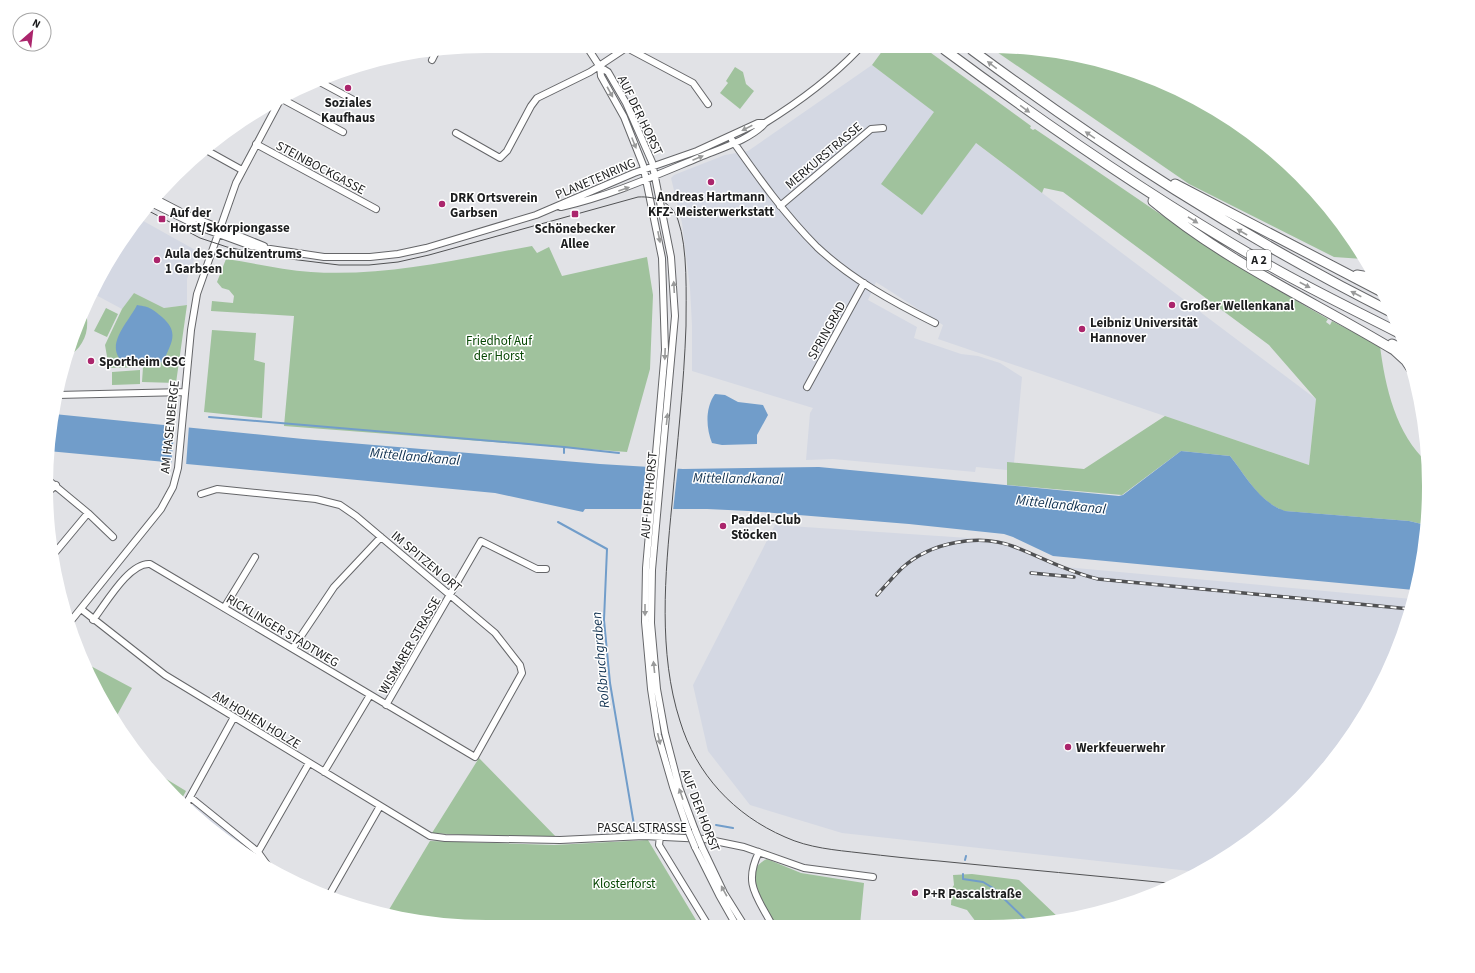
<svg xmlns="http://www.w3.org/2000/svg" width="1475" height="973" font-family="'Source Sans 3',sans-serif">
<style>
.built{fill:#d4d8e3}
.green{fill:#a0c29d}
.water{fill:#719dca}
.pier{fill:#e1e2e6}
.lines{fill:none;stroke-linecap:round;stroke-linejoin:round}
.stream{stroke:#719dca;stroke-width:2}
.minor-casing{stroke:#656669;stroke-width:8}
.highway-casing{stroke:#656669;stroke-width:11}
.minor{stroke:#fff;stroke-width:6}
.highway{stroke:#fff;stroke-width:9}
.tram{stroke:#515254;stroke-width:1}
.rail-casing{stroke:#515254;stroke-width:3.5}
.rail{stroke:#fff;stroke-width:2;stroke-dasharray:6;stroke-linecap:butt}
.minor-bridge-casing{stroke:#656669;stroke-width:8;stroke-linecap:butt}
.minor-bridge{stroke:#fff;stroke-width:6}
.oneway{fill:#999a9a}
.poi-dot{fill:#ab256c;stroke:#fff;stroke-width:1.5}
.labels{text-anchor:middle;stroke-width:3;stroke-linejoin:round;paint-order:stroke}
.shield{fill:#fff;stroke:#616262;stroke-width:1}
.shield-label{font-size:12px;font-weight:bold;fill:#1d1e1f}
.poi-label{font-size:13px;font-weight:bold;fill:#1d1e1f;stroke:#fff;text-anchor:start}
.street-label{font-size:13px;fill:#1d1e1f;stroke:#fff}
.park-label{font-size:13px;fill:#084805;stroke:#fff}
.water-label{font-size:14px;font-style:italic;fill:#0f304f;stroke:#fff}
</style>
<rect width="100%" height="100%" fill="#e1e2e6"/>
<path class="built" d="M 872,65 L 1316,399 L 1309,465 L 938,339 L 943,325 L 876,282 L 868,300 L 917,327 L 914,338 L 961,354 L 978,356 L 1000,363 L 1022,377 L 1014,463 L 1008,463 L 1007,470 L 976,467 L 975,472 L 833,459 L 806,460 L 810,413 L 813,408 L 692,371 L 692,325 L 690,288 L 682,223 L 671,178 L 674,175 L 725,155 L 748,151 Z
M 138,218 L 197,251 L 187,279 L 187,305 L 164,308 L 134,293 L 122,309 L 94,294 Z
M 775,525 L 998,540 L 1065,567 L 1412,599 L 1406,628 L 1370,707 L 1320,777 L 1256,836 L 1199,872 L 842,833 L 750,805 L 708,751 L 693,685 Z
M 193,804 L 242,843 L 240,847 L 196,818 L 189,811 Z"/>
<path class="green" d="M 883,50 L 927,50 L 1031,126 L 1030,128 L 1033,130 L 1035,129 C 1132,194 1226,262 1328,319 L 1326,322 L 1330,325 L 1332,321 L 1380,346 C 1385,386 1396,435 1428,463 L 1426,525 L 1409,521 L 1284,511 C 1259,502 1246,476 1230,456 L 1181,451 L 1122,495 L 1007,485 L 1007,462 L 1084,469 L 1165,416 L 1309,465 L 1316,399 L 1269,345 L 1063,192 L 1044,188 L 1042,193 L 976,143 L 922,215 L 881,184 L 934,112 L 872,65 Z
M 994,50 L 1046,50 L 1130,69 L 1183,91 L 1279,155 L 1338,219 L 1363,259 L 1334,257 L 1189,184 Z
M 735,67 L 743,72 L 746,84 L 754,91 L 740,109 L 720,93 L 728,83 L 726,81 Z
M 532,246 L 537,253 L 549,247 L 562,276 L 647,257 L 653,295 L 650,369 L 627,452 L 284,426 L 294,316 L 211,311 L 212,301 L 233,303 L 234,296 L 229,290 L 222,288 L 217,282 L 226,259 C 254,263 283,270 311,272 C 385,277 459,259 532,246 Z
M 134,293 L 164,308 L 187,305 L 176,383 L 142,382 L 143,367 L 109,368 L 105,345 L 122,309 Z
M 85,308 C 91,329 85,347 66,358 L 79,318 Z
M 106,308 L 118,314 L 107,337 L 94,331 Z
M 212,330 L 256,333 L 254,360 L 265,363 L 262,418 L 204,412 Z
M 140,370 L 140,384 L 112,385 L 112,372 Z
M 87,664 L 132,688 L 115,719 L 105,707 Z
M 479,758 L 560,841 L 432,833 Z
M 163,777 L 186,791 L 180,802 L 160,782 Z
M 648,840 L 699,925 L 429,923 L 387,913 L 430,841 L 554,845 Z
M 767,859 L 801,873 L 864,883 L 860,925 L 776,925 C 766,907 738,872 767,859 Z
M 972,874 L 1019,880 L 1060,919 L 1017,926 L 979,926 L 967,910 L 951,905 L 952,888 L 954,885 L 953,875 Z"/>
<path class="water" d="M 137,305 C 151,307 152,309 162,317 C 180,333 171,343 163,362 L 155,363 L 153,365 L 143,362 L 124,363 C 103,346 128,323 137,305 Z
M 715,394 L 725,395 L 738,402 L 763,405 L 768,415 L 757,435 L 757,444 L 722,445 L 712,443 C 706,428 705,408 715,394 Z
M 54,414 L 303,439 L 600,464 L 683,469 L 819,467 L 1119,496 L 1123,495 L 1181,451 L 1230,456 C 1246,476 1259,502 1285,511 L 1409,521 L 1426,525 L 1425,544 L 1414,590 L 1053,556 L 1013,537 L 1004,534 L 909,524 L 749,511 L 707,509 L 585,509 L 583,512 L 495,493 L 48,451 Z"/>
<path class="pier" d="M 175,424 L 189,425 L 186,466 L 171,465 Z
M 646,465 L 678,466 L 673,511 L 641,511 Z"/>
<g class="lines">
<path class="stream" d="M 209,417 L 564,447 L 564,453
M 564,447 L 619,453
M 558,522 L 607,549 L 604,620 L 610,683 L 634,825
M 716,825 L 733,828
M 965,860 L 966,856
M 963,874 L 963,879 L 983,882 L 993,888 L 1030,924"/>
<g class="minor-casing">
<path id="minor" d="M 589,50 L 600,67 L 601,76 L 624,117 L 643,165 L 662,258 L 665,350 L 646,568 L 645,622 L 651,689 L 658,735 L 673,787 L 688,830
M 631,50 L 693,83 L 708,104
M 432,60 L 437,50
M 600,67 L 608,72 L 626,103 L 652,162 L 671,257 L 675,316 L 652,570 L 651,623 L 657,689 L 665,733 L 679,787 L 695,830
M 320,82 L 359,103
M 284,100 L 343,132
M 456,133 L 500,158 L 507,151 L 531,106 L 537,98 L 590,72 L 623,50
M 732,140 C 758,177 785,215 817,247 C 851,279 893,302 935,323
M 256,144 L 376,209
M 206,150 L 242,170
M 154,198 L 183,213 L 264,246
M 151,203 L 202,228 L 251,246 L 324,257 L 370,257 L 398,254 L 426,248 L 536,215 L 634,173 L 697,151 L 758,123 L 765,123
M 780,206 L 871,129 L 883,128
M 561,207 C 610,196 654,176 700,157 C 719,149 752,139 765,123 C 799,102 830,79 858,50
M 807,387 L 864,283
M 57,395 L 185,392
M 47,479 L 88,513 L 113,537
M 47,493 L 56,485
M 53,555 L 88,513
M 224,608 L 255,557
M 81,609 L 165,675 L 430,836 L 445,838 L 560,840 L 644,836 L 705,839 L 744,847 L 804,868 L 873,877
M 93,620 C 105,605 129,562 150,564 L 475,757 L 522,673 L 520,665 L 495,633 L 356,516 L 340,505 L 316,499 L 217,489 L 201,494
M 70,622 L 161,509 L 173,487 L 178,468 L 191,330 L 197,294 L 236,183 L 279,102
M 293,648 L 334,587 L 381,537
M 386,705 L 481,541 L 537,569 L 546,569
M 324,772 L 370,695
M 190,797 L 258,852 L 268,866
M 185,806 L 234,717
M 660,836 L 659,845 L 708,925
M 695,847 L 719,895 L 736,925
M 702,847 L 724,893 L 744,925
M 258,852 L 309,763
M 759,852 C 743,884 757,896 772,925
M 328,897 L 380,806"/>
</g>
<g class="highway-casing">
<path id="highway" d="M 945,50 C 1050,128 1157,201 1270,266 C 1312,290 1356,311 1399,333
M 972,50 C 1107,150 1240,236 1391,312
M 1175,184 L 1384,293
M 1153,201 C 1226,262 1313,301 1394,350 L 1406,361 L 1414,373
M 1357,275 L 1375,278
M 1392,344 L 1406,351"/>
</g>
<use href="#minor" class="minor"/>
<use href="#highway" class="highway"/>
<path class="tram" d="M 145,209 L 200,238 L 227,247 L 274,257 L 339,265 L 369,265 L 398,262 L 429,255 L 638,197 C 656,196 672,202 678,220 C 688,248 686,296 686,326 C 684,385 677,445 672,504 C 665,574 658,653 680,721 C 696,774 734,815 785,837 C 809,848 835,850 861,853 C 887,856 913,859 939,861 C 1019,869 1098,876 1178,884"/>
<g class="rail-casing">
<path id="rail" d="M 1031,573 L 1074,577
M 877,595 C 885,586 893,577 902,568 C 931,542 979,533 1015,547 C 1043,558 1068,572 1098,579 L 1410,609"/>
</g>
<use href="#rail" class="rail"/>
<g class="minor-bridge-casing">
<path id="minor-bridge" d="M 688,830 L 695,847
M 695,830 L 702,847"/>
</g>
<use href="#minor-bridge" class="minor-bridge"/>
</g>
<defs><path id="oneway-solid" d="M-6-.8H1V-3.2L6.5 0L1 3.2V.8H-6Z"/></defs>
<g class="oneway">
<use href="#oneway-solid" transform="translate(992 65) rotate(-143)"/>
<use href="#oneway-solid" transform="translate(610 92) rotate(61)"/>
<use href="#oneway-solid" transform="translate(1025 109) rotate(36)"/>
<use href="#oneway-solid" transform="translate(747 128) rotate(153)"/>
<use href="#oneway-solid" transform="translate(1090 135) rotate(-146)"/>
<use href="#oneway-solid" transform="translate(634 143) rotate(68)"/>
<use href="#oneway-solid" transform="translate(698 158) rotate(-23)"/>
<use href="#oneway-solid" transform="translate(624 189) rotate(-19)"/>
<use href="#oneway-solid" transform="translate(1193 220) rotate(32)"/>
<use href="#oneway-solid" transform="translate(1242 232) rotate(-150)"/>
<use href="#oneway-solid" transform="translate(659 237) rotate(79)"/>
<use href="#oneway-solid" transform="translate(1305 285) rotate(28)"/>
<use href="#oneway-solid" transform="translate(674 287) rotate(-93)"/>
<use href="#oneway-solid" transform="translate(1356 294) rotate(-153)"/>
<use href="#oneway-solid" transform="translate(665 354) rotate(92)"/>
<use href="#oneway-solid" transform="translate(667 419) rotate(-84)"/>
<use href="#oneway-solid" transform="translate(645 610) rotate(90)"/>
<use href="#oneway-solid" transform="translate(654 667) rotate(-96)"/>
<use href="#oneway-solid" transform="translate(659 739) rotate(77)"/>
<use href="#oneway-solid" transform="translate(681 794) rotate(-109)"/>
<use href="#oneway-solid" transform="translate(724 891) rotate(-119)"/>
</g>
<g class="poi-dot">
<circle cx="348" cy="88" r="4"/>
<circle cx="711" cy="182" r="4"/>
<circle cx="442" cy="204" r="4"/>
<rect x="571" y="210" width="8" height="8" rx="2"/>
<rect x="158" y="215" width="8" height="8" rx="2"/>
<circle cx="157" cy="260" r="4"/>
<circle cx="1172" cy="305" r="4"/>
<circle cx="1082" cy="329" r="4"/>
<circle cx="91" cy="361" r="4"/>
<circle cx="723" cy="526" r="4"/>
<circle cx="1068" cy="747" r="4"/>
<circle cx="915" cy="893" r="4"/>
</g>
<g class="labels">
<rect class="shield" x="1247" y="250" width="24" height="20" rx="3"/>
<g class="shield-label">
<text x="1259" y="264">A 2</text>
</g>
<g class="poi-label">
<text x="348" y="107" text-anchor="middle">Soziales<tspan x="348" dy="15">Kaufhaus</tspan></text>
<text x="711" y="201" text-anchor="middle">Andreas Hartmann<tspan x="711" dy="15">KFZ- Meisterwerkstatt</tspan></text>
<text x="450" y="202">DRK Ortsverein<tspan x="450" dy="15">Garbsen</tspan></text>
<text x="170" y="217">Auf der<tspan x="170" dy="15">Horst/Skorpiongasse</tspan></text>
<text x="575" y="233" text-anchor="middle">Schönebecker<tspan x="575" dy="15">Allee</tspan></text>
<text x="165" y="258">Aula des Schulzentrums<tspan x="165" dy="15">1 Garbsen</tspan></text>
<text x="1180" y="310">Großer Wellenkanal</text>
<text x="1090" y="327">Leibniz Universität<tspan x="1090" dy="15">Hannover</tspan></text>
<text x="99" y="366">Sportheim GSC</text>
<text x="731" y="524">Paddel-Club<tspan x="731" dy="15">Stöcken</tspan></text>
<text x="1076" y="752">Werkfeuerwehr</text>
<text x="923" y="898">P+R Pascalstraße</text>
</g>
<g class="street-label">
<text transform="translate(641 115) rotate(64)" y="5">AUF DER HORST</text>
<text transform="translate(823 155) rotate(-40)" y="5">MERKURSTRASSE</text>
<text transform="translate(321 167) rotate(28)" y="5">STEINBOCKGASSE</text>
<text transform="translate(595 178) rotate(-23)" y="5">PLANETENRING</text>
<text transform="translate(826 330) rotate(-61)" y="5">SPRINGRAD</text>
<text transform="translate(169 427) rotate(-84)" y="5">AM HASENBERGE</text>
<text transform="translate(648 495) rotate(-85)" y="5">AUF DER HORST</text>
<text transform="translate(427 561) rotate(40)" y="5">IM SPITZEN ORT</text>
<text transform="translate(283 630) rotate(31)" y="5">RICKLINGER STADTWEG</text>
<text transform="translate(409 645) rotate(-60)" y="5">WISMARER STRASSE</text>
<text transform="translate(257 719) rotate(31)" y="5">AM HOHEN HOLZE</text>
<text transform="translate(701 810) rotate(69)" y="5">AUF DER HORST</text>
<text x="642" y="832">PASCALSTRASSE</text>
</g>
<g class="park-label">
<text x="499" y="345">Friedhof Auf<tspan x="499" dy="15">der Horst</tspan></text>
<text x="624" y="888">Klosterforst</text>
</g>
<g class="water-label">
<text transform="translate(415 456) rotate(5)" y="5">Mittellandkanal</text>
<text transform="translate(738 478) rotate(1)" y="5">Mittellandkanal</text>
<text transform="translate(1061 504) rotate(6)" y="5">Mittellandkanal</text>
<text transform="translate(600 660) rotate(-95)" y="5">Roßbruchgraben</text>
</g>
</g>
<path d="M0 0H1475V973H0ZM486 53H989A433 433 0 0 1 1422 486V487A433 433 0 0 1 989 920H486A433 433 0 0 1 53 487V486A433 433 0 0 1 486 53Z" fill="#fff" fill-rule="evenodd"/>
<g transform="translate(32 32) rotate(28)"><circle r="19" fill="#ffffff" stroke="#a5a5a5"/>
<path d="M0-3L7 15L0 10L-7 15Z" fill="#ab256c"/>
<text y="-6" font-size="11" font-weight="bold" text-anchor="middle" fill="#1d1e1f">N</text>
</g>
</svg>
